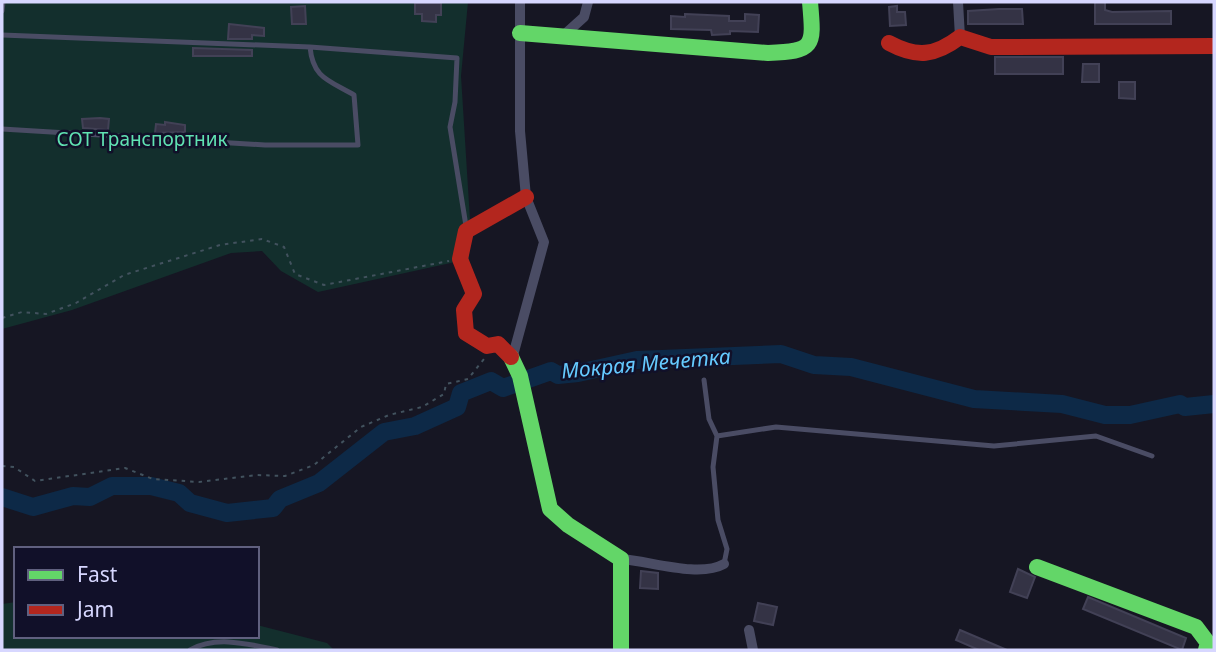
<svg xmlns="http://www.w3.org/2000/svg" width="1216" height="652" font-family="'Noto Sans',sans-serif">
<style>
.green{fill:#132f2d}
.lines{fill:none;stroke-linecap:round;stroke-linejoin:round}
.river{stroke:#0d2947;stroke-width:18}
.building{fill:#343345;stroke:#424156;stroke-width:2}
.path{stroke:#42525e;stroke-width:2;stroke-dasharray:3.5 5;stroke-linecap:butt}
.lane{stroke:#4a4c64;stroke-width:5}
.street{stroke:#4a4c64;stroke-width:10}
.fast{stroke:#63d668;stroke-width:16}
.jam{stroke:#b3261e;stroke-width:16}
.labels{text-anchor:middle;stroke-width:5;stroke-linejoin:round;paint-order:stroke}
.park-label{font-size:19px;fill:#60e2b2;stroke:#111029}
.water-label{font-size:21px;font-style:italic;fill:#65caff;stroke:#111029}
</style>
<rect width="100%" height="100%" fill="#161623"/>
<path class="green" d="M 2,2 L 468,2 L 461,76 L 470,220 L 469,259 L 318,292 L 281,271 L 262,251 L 231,253 L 72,310 L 2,329 Z
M 16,602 L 16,636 L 257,636 L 257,625 L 327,643 L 334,650 L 2,650 L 2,604 Z"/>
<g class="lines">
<path class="river" d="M 2,497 L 33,507 L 73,496 L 90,497 L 112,486 L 151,486 L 179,493 L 190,503 L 227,513 L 273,508 L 280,499 L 319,483 L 384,432 L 415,426 L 457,407 L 461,393 L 491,381 L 503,388 L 551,371 L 558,375 L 578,373 L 637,360 L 781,354 L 814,365 L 851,367 L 974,399 L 1062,404 L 1105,415 L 1130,415 L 1180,404 L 1185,407 L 1214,404"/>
</g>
<path class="building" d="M 1095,2 L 1105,2 L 1105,10 L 1112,12 L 1171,11 L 1171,24 L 1095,24 Z
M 415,3 L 441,3 L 441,15 L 436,15 L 436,22 L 422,21 L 422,14 L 415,14 Z
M 305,6 L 306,24 L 292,24 L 291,7 Z
M 897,6 L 897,12 L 905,12 L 906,25 L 890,26 L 889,7 Z
M 999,9 L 1022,9 L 1023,24 L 968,24 L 968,11 Z
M 685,14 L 729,16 L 729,21 L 745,21 L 745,14 L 759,15 L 758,32 L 730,31 L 730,34 L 712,35 L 711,30 L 671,29 L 671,16 L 685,17 Z
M 229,24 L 264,28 L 264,36 L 252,35 L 252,39 L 228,39 Z
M 193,48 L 252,50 L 252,56 L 193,56 Z
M 995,57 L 1063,57 L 1063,74 L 995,74 Z
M 1083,64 L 1099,64 L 1099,82 L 1082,82 Z
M 1119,82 L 1135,82 L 1135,99 L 1119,98 Z
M 100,118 L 109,119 L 108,130 L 83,128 L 82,119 Z
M 165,122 L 185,125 L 185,132 L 155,133 L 156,124 L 165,125 Z
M 1018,569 L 1035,577 L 1027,598 L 1010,592 Z
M 641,571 L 658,573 L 658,589 L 640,588 Z
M 1088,597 L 1186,638 L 1182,650 L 1083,609 Z
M 758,603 L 777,607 L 773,625 L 754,621 Z
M 960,630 L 1007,650 L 979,650 L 956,640 Z"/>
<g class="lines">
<path class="path" d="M 2,318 L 22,312 L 46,314 L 76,303 L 124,275 L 220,245 L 262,239 L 284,247 L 295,274 L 324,285 L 449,261
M 2,466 L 14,467 L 35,481 L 125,468 L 153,479 L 199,482 L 257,475 L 285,476 L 314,465 L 361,427 L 389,415 L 422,407 L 444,394 L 446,384 L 468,379 L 484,359"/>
<path class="lane" d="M 2,11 L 3,2
M 2,35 L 310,47 L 457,58 L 455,102 L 450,127 L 466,226
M 2,129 L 265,145 L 358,145 L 354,95 C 328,80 313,78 310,47
M 704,380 L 709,419 L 717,436 L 713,467 L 718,520 L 727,549 L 724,564
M 717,436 L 776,427 L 994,446 L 1096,436 L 1152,456
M 190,650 C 216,635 248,644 277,650"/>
<path class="street" d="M 958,2 L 960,37
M 564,35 L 584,17 L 588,2
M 512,359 L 544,242 L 526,197 L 520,131 L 520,2
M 621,559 C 650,561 699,578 724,564
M 749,630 L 753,650"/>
<path class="fast" d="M 520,33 L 768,53 C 815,51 814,47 810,2
M 511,357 L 520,376 L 550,509 L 568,525 L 621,559 L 621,650
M 1037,567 L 1196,627 L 1208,643 L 1206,650"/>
<path class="jam" d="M 889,43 C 917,58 935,56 960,37 L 991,47 L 1214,46
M 511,357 L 498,344 L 487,346 L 466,333 L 464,310 L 474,294 L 460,259 L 466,231 L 526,197"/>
</g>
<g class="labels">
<g class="park-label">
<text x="142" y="146">СОТ Транспортник</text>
</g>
<g class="water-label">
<text transform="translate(646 364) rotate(-5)" y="7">Мокрая Мечетка</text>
</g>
</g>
<rect width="1216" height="652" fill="none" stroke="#d7d7ff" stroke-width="7"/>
<rect x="14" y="547" width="245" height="91" fill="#111029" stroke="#60607f" stroke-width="2"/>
<rect x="28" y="570" width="35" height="10" fill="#63d668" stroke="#60607f" stroke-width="2"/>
<text x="77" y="582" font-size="21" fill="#d7d7ff">Fast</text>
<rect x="28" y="605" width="35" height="10" fill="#b3261e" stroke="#60607f" stroke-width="2"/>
<text x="77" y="617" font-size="21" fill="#d7d7ff">Jam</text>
</svg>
